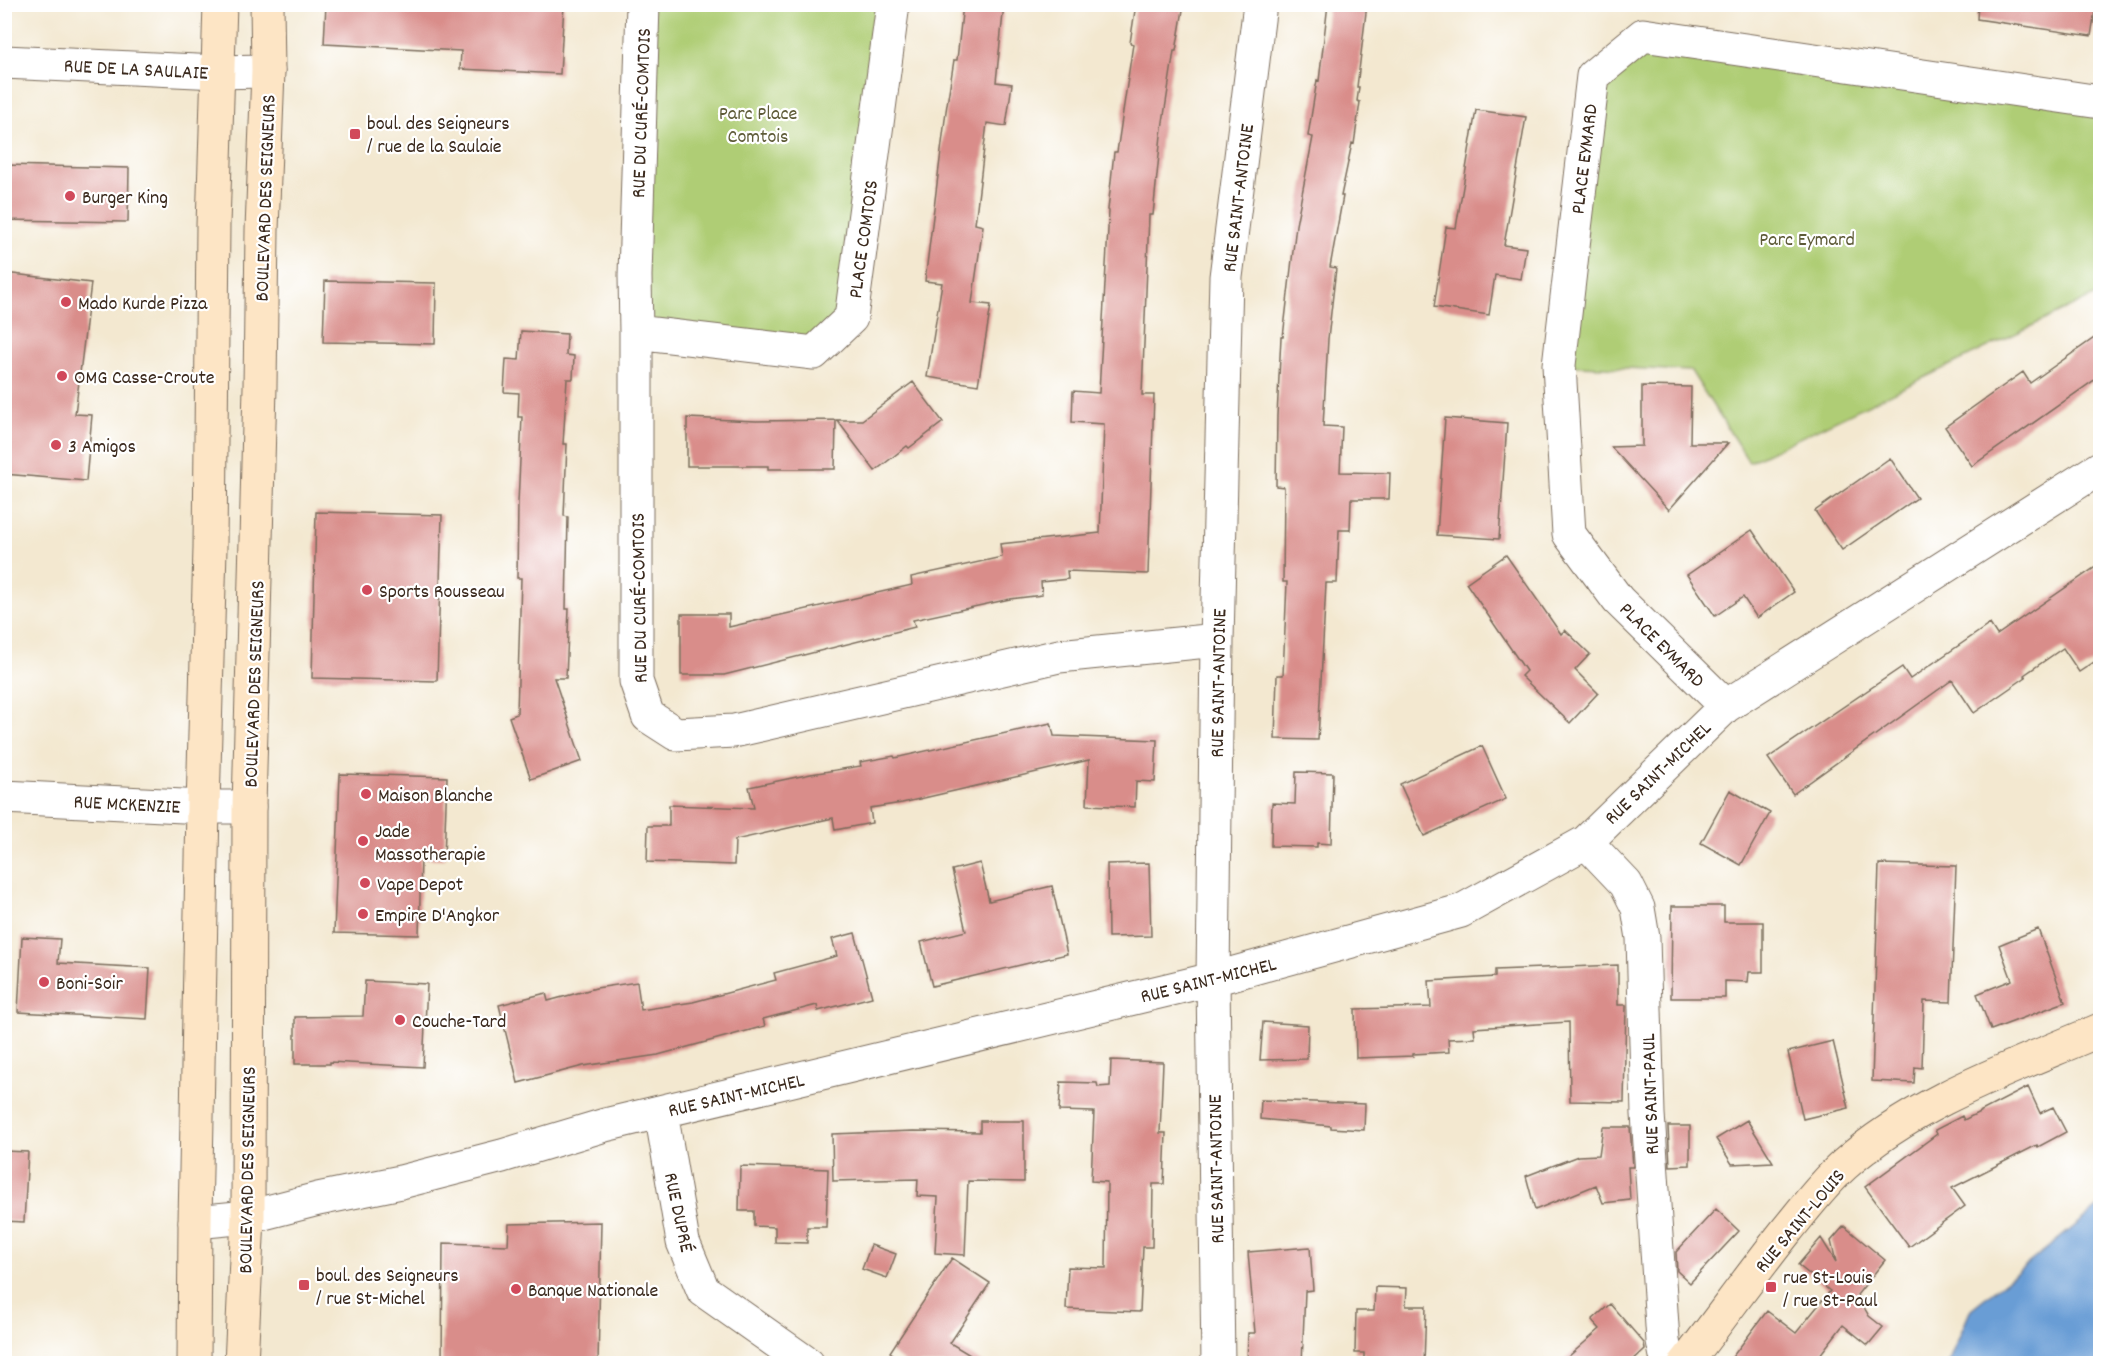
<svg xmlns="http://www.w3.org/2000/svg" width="2105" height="1368" font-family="Dekko,sans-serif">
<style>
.green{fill:#afcd74;stroke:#757c49;stroke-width:1.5}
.water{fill:#699dd5;stroke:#52647a;stroke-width:1.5}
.building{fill:#d98d8a}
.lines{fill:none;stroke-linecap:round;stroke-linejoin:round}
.street-casing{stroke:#7b6c5c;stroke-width:35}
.secondary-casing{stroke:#7b6c5c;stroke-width:35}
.street{stroke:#fff;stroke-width:33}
.secondary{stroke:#fde5c5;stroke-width:33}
.poi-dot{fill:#d1495b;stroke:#fff;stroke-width:2}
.labels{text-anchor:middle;stroke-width:4.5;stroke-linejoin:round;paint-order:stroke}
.street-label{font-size:20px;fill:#3b2a1e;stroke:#fff}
.park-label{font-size:20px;fill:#5e5b38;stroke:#fff}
.poi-label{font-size:20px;fill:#3b2a1e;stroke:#fff;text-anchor:start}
</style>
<rect width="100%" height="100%" fill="#fff"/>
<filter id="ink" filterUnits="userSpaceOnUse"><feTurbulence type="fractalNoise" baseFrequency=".0167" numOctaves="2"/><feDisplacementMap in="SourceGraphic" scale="12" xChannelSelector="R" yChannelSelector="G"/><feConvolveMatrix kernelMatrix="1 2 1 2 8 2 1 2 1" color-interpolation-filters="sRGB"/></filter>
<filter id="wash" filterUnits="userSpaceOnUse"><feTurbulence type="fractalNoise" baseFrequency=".008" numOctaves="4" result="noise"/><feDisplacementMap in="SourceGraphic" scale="24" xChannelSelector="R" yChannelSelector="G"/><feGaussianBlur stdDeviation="1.35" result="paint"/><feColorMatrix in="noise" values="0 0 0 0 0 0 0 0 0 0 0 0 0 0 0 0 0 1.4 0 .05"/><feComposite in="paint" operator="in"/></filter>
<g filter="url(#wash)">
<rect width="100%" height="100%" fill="#f3e8d0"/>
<path class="green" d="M 643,5 L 893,5 L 851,318 L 814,353 L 636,332 Z
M 1643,35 L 2100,102 L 2100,293 L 1749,462 L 1691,371 L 1559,365 L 1593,76 Z"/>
<path class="water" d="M 2100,1206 L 2100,1363 L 1948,1363 L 1971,1309 Z"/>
<g id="blocks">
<path class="building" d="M 326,4 L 564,4 L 560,74 L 460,69 L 461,51 L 324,44 Z
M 963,4 L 1004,4 L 996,82 L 1012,84 L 1006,126 L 987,123 L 975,224 L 983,226 L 972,303 L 991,305 L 978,385 L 927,377 L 942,283 L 925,281 L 946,111 L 954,60 L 957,60 Z
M 1136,4 L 1184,4 L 1176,51 L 1174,51 L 1161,135 L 1153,215 L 1149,215 L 1142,395 L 1154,395 L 1148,574 L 1067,571 L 1068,579 L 1041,582 L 1042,595 L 1010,599 L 913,620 L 915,627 L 724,675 L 681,675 L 681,614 L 729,614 L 729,627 L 912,585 L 911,577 L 1002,557 L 1000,544 L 1100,533 L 1104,424 L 1072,422 L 1073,391 L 1099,393 L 1109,211 L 1108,210 L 1114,152 L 1117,152 L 1133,44 L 1130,43 Z
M 1328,4 L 1367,4 L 1357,87 L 1359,87 L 1357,101 L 1360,102 L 1354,144 L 1352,143 L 1341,196 L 1343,196 L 1330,267 L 1336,268 L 1328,339 L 1323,426 L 1342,427 L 1340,472 L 1390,473 L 1389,499 L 1351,499 L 1350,530 L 1339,530 L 1337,583 L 1326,583 L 1318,740 L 1275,739 L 1277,675 L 1283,675 L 1287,582 L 1283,582 L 1284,487 L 1276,486 L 1277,416 L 1281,337 L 1283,337 L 1296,225 L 1313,137 L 1308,136 L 1317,80 L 1319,81 Z
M 1978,4 L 2096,4 L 2091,36 L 1977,19 Z
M 1476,110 L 1526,117 L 1504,245 L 1526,248 L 1521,279 L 1495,275 L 1489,315 L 1434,307 L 1446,227 L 1456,228 Z
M 4,165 L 129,168 L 128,222 L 4,220 Z
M 4,273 L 91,283 L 75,414 L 92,415 L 86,481 L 4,474 Z
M 325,281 L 436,283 L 435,344 L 323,342 Z
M 521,331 L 567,334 L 566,355 L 574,356 L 573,379 L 567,379 L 563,444 L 567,444 L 564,516 L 568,517 L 566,609 L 569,609 L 566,678 L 554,678 L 582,761 L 531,779 L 509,717 L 517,714 L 521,578 L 517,578 L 518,503 L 522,417 L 518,417 L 519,393 L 504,392 L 506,359 L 519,360 Z
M 2100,334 L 2100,376 L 1972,466 L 1945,427 L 2023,372 L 2030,383 Z
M 913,382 L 943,422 L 909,448 L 907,446 L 875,471 L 837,420 L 862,420 Z
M 1642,386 L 1691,387 L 1690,443 L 1728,443 L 1669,510 L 1611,447 L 1642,446 Z
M 687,418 L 756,421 L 836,420 L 835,469 L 768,469 L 768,466 L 687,466 Z
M 1445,418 L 1507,423 L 1499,539 L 1437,535 Z
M 1890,458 L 1917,498 L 1842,550 L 1815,511 Z
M 316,512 L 442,515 L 437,681 L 312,678 Z
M 1752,530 L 1794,592 L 1757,618 L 1743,597 L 1715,616 L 1687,575 Z
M 1506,555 L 1561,634 L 1565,630 L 1590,654 L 1575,670 L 1598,693 L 1570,723 L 1521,676 L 1526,671 L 1466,583 Z
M 2100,564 L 2100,658 L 2079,672 L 2063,648 L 2024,675 L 2026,677 L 1974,713 L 1952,680 L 1793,794 L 1768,758 L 1902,667 L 1910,679 L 1990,624 L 1997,635 Z
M 1051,723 L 1054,736 L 1157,740 L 1155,782 L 1136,781 L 1135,807 L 1087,805 L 1089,760 L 902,803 L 870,808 L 872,823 L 835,830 L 833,818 L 735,840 L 734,865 L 647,862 L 648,826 L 669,826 L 669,805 L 754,808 L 749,787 L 811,774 L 861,766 L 860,762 L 894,756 L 895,758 Z
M 1482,746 L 1506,799 L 1424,836 L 1400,784 Z
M 1296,772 L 1333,773 L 1331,844 L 1317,843 L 1317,847 L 1271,846 L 1272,803 L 1295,804 Z
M 340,774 L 447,777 L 444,859 L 421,858 L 419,935 L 334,933 Z
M 1730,790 L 1770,813 L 1741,865 L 1701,843 Z
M 980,863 L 989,901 L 1052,886 L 1067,954 L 932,986 L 921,942 L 966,931 L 952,870 Z
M 1149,863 L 1151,936 L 1108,937 L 1107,864 Z
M 1879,864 L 1956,866 L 1951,1002 L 1924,1001 L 1922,1068 L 1915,1067 L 1914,1083 L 1872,1081 Z
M 1672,906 L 1724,906 L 1724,922 L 1763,922 L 1763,972 L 1749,972 L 1748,982 L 1725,981 L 1725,998 L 1671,998 Z
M 2038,929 L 2065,1002 L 1991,1030 L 1977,994 L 2012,980 L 1999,945 Z
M 855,933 L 872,997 L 818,1011 L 817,1005 L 763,1019 L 765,1026 L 658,1055 L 583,1066 L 518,1083 L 499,1005 L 546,993 L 548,1001 L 596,988 L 637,982 L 641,1010 L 693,1002 L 776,980 L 774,973 L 837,956 L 832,939 Z
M 22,937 L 60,939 L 58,963 L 150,968 L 147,1019 L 18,1012 Z
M 1618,965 L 1618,1005 L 1626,1005 L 1624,1102 L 1570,1101 L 1569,1022 L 1474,1028 L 1475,1038 L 1448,1039 L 1449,1052 L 1413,1054 L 1413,1056 L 1356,1058 L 1355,1009 L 1431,1007 L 1429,981 L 1495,977 L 1495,970 Z
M 365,981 L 427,984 L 423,1067 L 330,1062 L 330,1064 L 295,1064 L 295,1017 L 363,1016 Z
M 1263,1022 L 1308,1025 L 1307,1059 L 1260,1060 Z
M 1833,1041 L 1849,1108 L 1803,1119 L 1788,1052 Z
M 1111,1060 L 1163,1062 L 1160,1133 L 1166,1133 L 1164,1184 L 1153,1184 L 1152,1247 L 1143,1247 L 1140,1312 L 1066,1309 L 1068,1267 L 1106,1268 L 1107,1182 L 1091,1181 L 1094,1112 L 1059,1111 L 1061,1082 L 1097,1083 L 1098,1087 L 1110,1086 Z
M 2028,1087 L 2040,1113 L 2053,1107 L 2066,1132 L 2038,1147 L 2037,1145 L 1952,1188 L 1965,1206 L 1909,1247 L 1865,1187 L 1937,1134 L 1935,1130 L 1962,1116 L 1964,1120 Z
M 1261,1100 L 1365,1104 L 1364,1130 L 1331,1128 L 1331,1126 L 1260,1119 Z
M 1747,1120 L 1773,1162 L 1732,1164 L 1716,1139 Z
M 980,1121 L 1024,1121 L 1024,1182 L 968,1181 L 965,1255 L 935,1253 L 938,1197 L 917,1196 L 918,1179 L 833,1181 L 832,1134 L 913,1131 L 980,1132 Z
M 1668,1126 L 1690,1126 L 1690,1165 L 1670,1166 Z
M 1603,1127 L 1630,1127 L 1633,1167 L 1628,1167 L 1630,1200 L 1603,1203 L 1596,1185 L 1535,1210 L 1526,1176 L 1578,1156 L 1599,1155 Z
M 4,1151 L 28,1152 L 24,1222 L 4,1221 Z
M 740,1166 L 828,1169 L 826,1227 L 807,1227 L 807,1243 L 775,1242 L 775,1227 L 754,1226 L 754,1211 L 739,1211 Z
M 1716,1209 L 1739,1231 L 1690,1283 L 1677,1271 L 1676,1252 Z
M 601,1222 L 598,1364 L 442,1364 L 443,1243 L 508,1245 L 509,1224 Z
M 1844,1226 L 1885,1260 L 1857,1295 L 1869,1316 L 1883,1327 L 1868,1345 L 1843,1325 L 1813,1364 L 1727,1364 L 1767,1311 L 1796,1333 L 1830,1291 L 1798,1265 L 1821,1238 L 1836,1262 L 1831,1241 Z
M 871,1245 L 896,1254 L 887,1278 L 862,1269 Z
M 1310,1247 L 1313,1290 L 1305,1291 L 1302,1364 L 1247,1364 L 1248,1333 L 1255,1333 L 1248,1252 Z
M 952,1258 L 990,1283 L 950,1343 L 985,1364 L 907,1364 L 890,1352 Z
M 1375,1287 L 1407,1288 L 1406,1306 L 1426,1306 L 1424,1364 L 1364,1364 L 1364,1353 L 1355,1353 L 1356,1311 L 1374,1311 Z
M 1610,1304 L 1644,1343 L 1645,1349 L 1629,1364 L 1560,1364 L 1600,1329 L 1592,1320 Z"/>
</g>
</g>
<g filter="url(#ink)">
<use href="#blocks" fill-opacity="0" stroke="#7b6c5c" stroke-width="1.5"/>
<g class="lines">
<g class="street-casing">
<path id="street" d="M 643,4 L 635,276 L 636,332 L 636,681 L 648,716 L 676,734 L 734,731 L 1059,656 L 1217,640
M 4,62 L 218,72 L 268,71
M 636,332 L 814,353 L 851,318 L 893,4
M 1726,706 L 1618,600 L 1569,534 L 1559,365 L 1593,76 L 1643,35 L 2100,102
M 4,797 L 203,807 L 249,807
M 1586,842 L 1626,884 L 1638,908 L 1643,938 L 1648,1114 L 1663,1341 L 1666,1356 L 1672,1364
M 661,1112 L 683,1242 L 703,1290 L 808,1364
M 195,1222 L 248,1217 L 318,1199 L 401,1182 L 502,1156 L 605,1125 L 1213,979 L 1461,911 L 1586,842 L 1726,706 L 2100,468
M 1218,1364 L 1213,979 L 1217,640 L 1226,277 L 1260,4"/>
</g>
<g class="secondary-casing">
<path id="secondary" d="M 194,1364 L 195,1222 L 203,807 L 210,548 L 213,225 L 220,4
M 241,1364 L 248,1217 L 249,807 L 260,387 L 262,230 L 268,71 L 267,4
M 1685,1364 C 1720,1319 1752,1274 1787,1230 C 1805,1208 1823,1184 1844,1165 C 1917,1100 2012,1068 2100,1030"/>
</g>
<use href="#street" class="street"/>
<use href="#secondary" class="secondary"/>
</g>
</g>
<g class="poi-dot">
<rect x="349" y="128" width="12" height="12" rx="3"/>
<circle cx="70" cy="196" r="6"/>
<circle cx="66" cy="302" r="6"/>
<circle cx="62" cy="376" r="6"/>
<circle cx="56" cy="445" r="6"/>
<circle cx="367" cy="590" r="6"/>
<circle cx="366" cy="794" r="6"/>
<circle cx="363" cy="841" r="6"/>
<circle cx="365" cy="883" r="6"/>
<circle cx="363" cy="914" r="6"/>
<circle cx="44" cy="982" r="6"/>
<circle cx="400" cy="1020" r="6"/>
<rect x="298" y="1279" width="12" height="12" rx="3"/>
<rect x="1765" y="1281" width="12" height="12" rx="3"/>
<circle cx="516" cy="1289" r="6"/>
</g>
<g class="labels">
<g class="street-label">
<text transform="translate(136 68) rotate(3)" y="7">RUE DE LA SAULAIE</text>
<text transform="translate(640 113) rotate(-88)" y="7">RUE DU CURÉ-COMTOIS</text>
<text transform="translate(1583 159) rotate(-83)" y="7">PLACE EYMARD</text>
<text transform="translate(264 198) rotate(-88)" y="7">BOULEVARD DES SEIGNEURS</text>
<text transform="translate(1237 198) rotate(-83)" y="7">RUE SAINT-ANTOINE</text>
<text transform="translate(862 239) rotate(-82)" y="7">PLACE COMTOIS</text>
<text transform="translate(638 598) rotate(-91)" y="7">RUE DU CURÉ-COMTOIS</text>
<text transform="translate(1663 644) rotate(45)" y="7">PLACE EYMARD</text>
<text transform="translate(1217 683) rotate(-89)" y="7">RUE SAINT-ANTOINE</text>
<text transform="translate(253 684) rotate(-88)" y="7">BOULEVARD DES SEIGNEURS</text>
<text transform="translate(1657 772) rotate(-44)" y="7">RUE SAINT-MICHEL</text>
<text transform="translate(127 803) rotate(3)" y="7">RUE MCKENZIE</text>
<text transform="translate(1208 979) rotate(-14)" y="7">RUE SAINT-MICHEL</text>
<text transform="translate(736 1094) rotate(-13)" y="7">RUE SAINT-MICHEL</text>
<text transform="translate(1649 1094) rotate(-92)" y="7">RUE SAINT-PAUL</text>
<text transform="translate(1215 1169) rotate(-91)" y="7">RUE SAINT-ANTOINE</text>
<text transform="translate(246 1170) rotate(-89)" y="7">BOULEVARD DES SEIGNEURS</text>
<text transform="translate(680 1212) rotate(78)" y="7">RUE DUPRÉ</text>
<text transform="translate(1799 1220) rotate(-50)" y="7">RUE SAINT-LOUIS</text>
</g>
<g class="park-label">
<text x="758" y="119">Parc Place<tspan x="758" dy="23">Comtois</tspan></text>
<text x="1807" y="245">Parc Eymard</text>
</g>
<g class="poi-label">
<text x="367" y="129">boul. des Seigneurs<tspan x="367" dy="23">/ rue de la Saulaie</tspan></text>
<text x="82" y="203">Burger King</text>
<text x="78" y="309">Mado Kurde Pizza</text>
<text x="74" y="383">OMG Casse-Croute</text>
<text x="68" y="452">3 Amigos</text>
<text x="379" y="597">Sports Rousseau</text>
<text x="378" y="801">Maison Blanche</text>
<text x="375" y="837">Jade<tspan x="375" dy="23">Massotherapie</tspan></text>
<text x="377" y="890">Vape Depot</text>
<text x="375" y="921">Empire D'Angkor</text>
<text x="56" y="989">Boni-Soir</text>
<text x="412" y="1027">Couche-Tard</text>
<text x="316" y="1281">boul. des Seigneurs<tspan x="316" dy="23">/ rue St-Michel</tspan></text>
<text x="1783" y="1283">rue St-Louis<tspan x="1783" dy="23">/ rue St-Paul</tspan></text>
<text x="528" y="1296">Banque Nationale</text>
</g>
</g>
<rect width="2105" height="1368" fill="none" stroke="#fff" stroke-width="24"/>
</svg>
